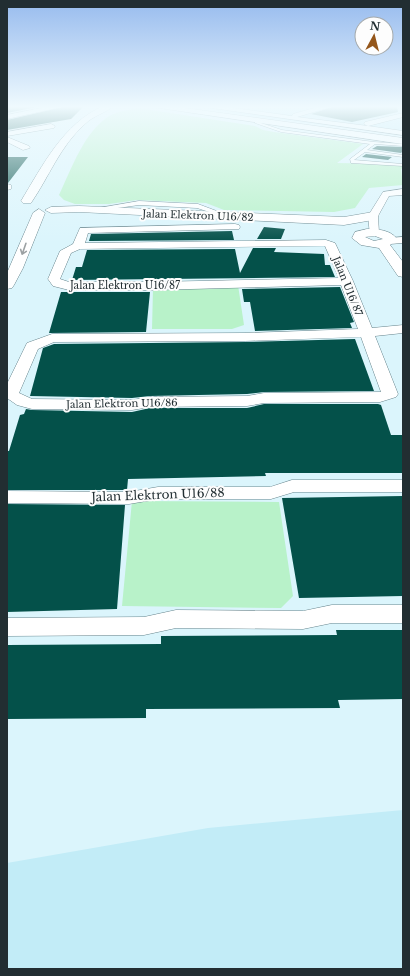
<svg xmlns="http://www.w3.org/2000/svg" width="410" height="976" font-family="'Libre Baskerville',serif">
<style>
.built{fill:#c2ecf7}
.green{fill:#b8f2c9}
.building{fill:#04514a}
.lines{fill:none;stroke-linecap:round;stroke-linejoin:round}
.service-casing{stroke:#66848c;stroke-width:1}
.minor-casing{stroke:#66848c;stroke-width:1}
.tertiary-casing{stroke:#66848c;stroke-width:1}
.secondary-casing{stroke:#66848c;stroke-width:1}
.service{fill:#fff;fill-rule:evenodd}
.minor{fill:#fff;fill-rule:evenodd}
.tertiary{fill:#fff;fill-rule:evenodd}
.secondary{fill:#fff;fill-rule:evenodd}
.oneway{stroke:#9ca1a3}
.labels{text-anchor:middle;stroke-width:4;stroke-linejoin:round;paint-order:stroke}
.far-street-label{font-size:10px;fill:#222e32;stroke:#fdfdfd}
.street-label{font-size:12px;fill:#222e32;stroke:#fdfdfd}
</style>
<rect width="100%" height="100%" fill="#dbf5fc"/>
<path class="built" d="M 186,106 L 403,106 L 403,134 L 272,119 Z
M 403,810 L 403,969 L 7,969 L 7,863 L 208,828 Z"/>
<path class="green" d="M 138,108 L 255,126 L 263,130 L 274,132 L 363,144 L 337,163 L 403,164 L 403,168 L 401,169 L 403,185 L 369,188 L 355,208 L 334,212 L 224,210 L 206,203 L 137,200 L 109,204 L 75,204 L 64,200 L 59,195 C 71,170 85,129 111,115 C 119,111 129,110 138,108 Z
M 238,285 L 244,325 L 232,329 L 152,329 L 153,289 Z
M 132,501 L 279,502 L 293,596 L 281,608 L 122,606 Z"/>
<path class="building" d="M 7,106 L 42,106 L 7,113 Z
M 67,106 L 84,106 L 71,119 L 7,130 L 7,120 Z
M 335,106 L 397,106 L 398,112 L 352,122 L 311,114 Z
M 377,146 L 403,147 L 403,151 L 401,153 L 372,149 Z
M 366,154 L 392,157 L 388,160 L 362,157 Z
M 7,157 L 28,157 L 8,183 L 7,183 Z
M 264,227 L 285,229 L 281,239 L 257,239 Z
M 232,231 L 234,240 L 89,241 L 91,234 Z
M 253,248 L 276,248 L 274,252 L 324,254 L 325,265 L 330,265 L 335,277 L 72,280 L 76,267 L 82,267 L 87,250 L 235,249 L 240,273 Z
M 340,287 L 354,322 L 350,323 L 352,328 L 255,331 L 250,302 L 244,302 L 242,289 Z
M 61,292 L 150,292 L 146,332 L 49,333 Z
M 355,339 L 374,391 L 264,392 L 247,394 L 150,396 L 132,398 L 30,396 L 43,348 L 54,344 L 245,342 Z
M 264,404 L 378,404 L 381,405 L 391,435 L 403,435 L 403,473 L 265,473 L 266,476 L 128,479 L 127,490 L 7,490 L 7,451 L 9,451 L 20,415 L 24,414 L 26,409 L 32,410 L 132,412 L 150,408 L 247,408 Z
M 403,496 L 403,596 L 299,598 L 282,498 Z
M 7,504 L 125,505 L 117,609 L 7,612 Z
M 336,630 L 403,630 L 403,699 L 338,700 L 340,708 L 146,709 L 146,718 L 7,719 L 7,645 L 161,644 L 161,636 L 337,635 Z"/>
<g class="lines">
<g class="service-casing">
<path id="service" d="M 255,121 L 282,130 L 374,142 L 403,144 L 403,146 L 375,144 L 367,150 L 403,155 L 403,157 L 365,152 L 354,160 L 403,164 L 403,166 L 351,163 L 350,159 L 370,144 L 281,132 L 255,123 Z
M 139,201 L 198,204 L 230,216 L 225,217 L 197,208 L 139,205 L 96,211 L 93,209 Z"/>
</g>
<g class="minor-casing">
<path id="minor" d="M 51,106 L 66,106 L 7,119 L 7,115 Z
M 198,106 L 219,106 L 292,116 L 293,114 L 321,106 L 334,106 L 297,117 L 368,126 L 364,124 L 365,122 L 403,113 L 403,117 L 368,126 L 403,131 L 403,135 Z
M 51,124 L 55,126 L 54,128 L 7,136 L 7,132 Z
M 7,137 L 29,146 L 30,148 L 23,150 L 7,142 Z
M 7,184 L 11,185 L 11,189 L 7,190 Z
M 403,189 L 403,195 L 389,196 L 378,216 L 379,233 L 378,235 L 370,235 L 368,216 L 383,192 Z
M 235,224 L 239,225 L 240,227 L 239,229 L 88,233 L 85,243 L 326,240 L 335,243 L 353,281 L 372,328 L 403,325 L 403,333 L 375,336 L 398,394 L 396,397 L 380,402 L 264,403 L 247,406 L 150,407 L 132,410 L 32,409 L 17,405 L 7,398 L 7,384 L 27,343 L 52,334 L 245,333 L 358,329 L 341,285 L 153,290 L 69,290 L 53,286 L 48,279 L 60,251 L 73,244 L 80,228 ZM 325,246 L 339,278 L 153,282 L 69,282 L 60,279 L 71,253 L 80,249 ZM 361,337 L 381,392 L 264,393 L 247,396 L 150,397 L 132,400 L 32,399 L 19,393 L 38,349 L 54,342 L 245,341 Z
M 403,237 L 403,243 L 390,244 L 385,241 L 390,238 Z
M 292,480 L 403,480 L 403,492 L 294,492 L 271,499 L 158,499 L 129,504 L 7,503 L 7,491 L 129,492 L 158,487 L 270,487 Z
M 332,605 L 403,605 L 403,623 L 332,623 L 303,629 L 176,628 L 144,635 L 7,636 L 7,618 L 144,617 L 176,610 L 303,611 Z"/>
</g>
<g class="tertiary-casing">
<path id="tertiary" d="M 103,106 L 114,106 C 105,113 93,116 85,124 C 60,146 49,177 31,203 L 23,203 L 21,201 C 43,165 63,124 103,106 Z
M 79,206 L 344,217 L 373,212 L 379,216 L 373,220 L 344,225 L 79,212 L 51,213 L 45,210 L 51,207 Z
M 39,209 L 45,213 L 23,268 L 14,285 L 12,288 L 7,289 L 7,273 L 33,213 Z
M 367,229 C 378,229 391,230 397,239 L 390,245 L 403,262 L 403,277 L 398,276 L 379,248 L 361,245 L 352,238 L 355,232 ZM 375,236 L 383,239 L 374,241 L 365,237 Z"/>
</g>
<g class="secondary-casing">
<path id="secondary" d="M 146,106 L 170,106 L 403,138 L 403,144 Z"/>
</g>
<use href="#service" class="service"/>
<use href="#minor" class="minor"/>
<use href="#tertiary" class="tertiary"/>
<use href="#secondary" class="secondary"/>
</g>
<defs><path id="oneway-shaft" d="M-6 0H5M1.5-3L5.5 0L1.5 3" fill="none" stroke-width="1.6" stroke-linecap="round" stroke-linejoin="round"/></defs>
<use class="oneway" href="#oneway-shaft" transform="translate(24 249) rotate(109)"/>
<linearGradient id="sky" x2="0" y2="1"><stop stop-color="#97bbee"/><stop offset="0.44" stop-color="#effafe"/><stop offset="1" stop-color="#effafe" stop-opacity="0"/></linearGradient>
<rect width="410" height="243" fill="url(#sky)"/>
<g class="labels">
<g class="far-street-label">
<text transform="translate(198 215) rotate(2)" y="4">Jalan Elektron U16/82</text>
<text x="125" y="289">Jalan Elektron U16/87</text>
<text transform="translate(348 286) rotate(68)" y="4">Jalan U16/87</text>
<text transform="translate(122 403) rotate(-1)" y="4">Jalan Elektron U16/86</text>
</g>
<g class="street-label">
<text transform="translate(158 495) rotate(-2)" y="4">Jalan Elektron U16/88</text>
</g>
</g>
<rect width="410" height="976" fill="none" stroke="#222e32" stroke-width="16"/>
<g transform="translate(374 36) rotate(7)"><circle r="19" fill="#fdfdfd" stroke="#a5aaac"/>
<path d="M0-3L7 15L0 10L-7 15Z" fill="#94561a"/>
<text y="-6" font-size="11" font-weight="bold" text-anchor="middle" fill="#222e32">N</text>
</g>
</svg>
